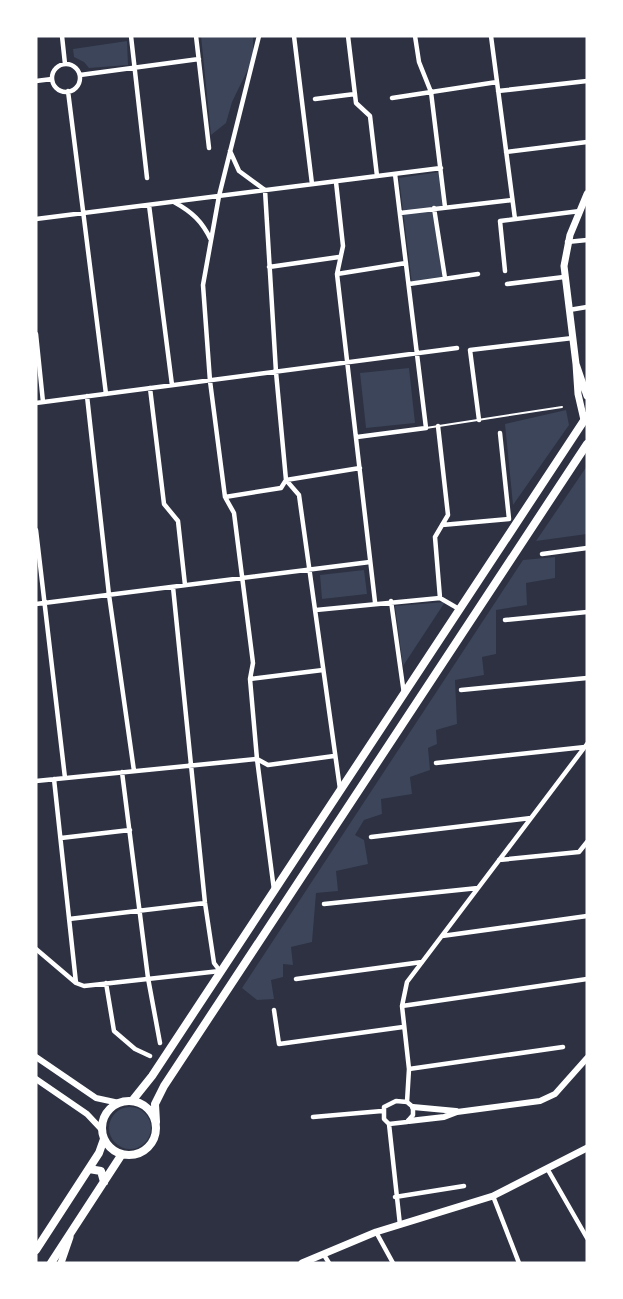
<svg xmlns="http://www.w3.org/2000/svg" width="623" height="1299" font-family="Raleway,sans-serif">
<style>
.green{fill:#3c4559}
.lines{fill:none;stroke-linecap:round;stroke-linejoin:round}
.service{stroke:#fff;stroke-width:2}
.minor{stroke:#fff;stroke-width:4.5}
.tertiary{stroke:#fff;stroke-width:6}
.secondary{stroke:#fff;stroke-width:7}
.primary{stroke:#fff;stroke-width:8}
</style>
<rect width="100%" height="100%" fill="#2d3142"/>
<path class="green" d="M 201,36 L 253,36 L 253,59 L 232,102 L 226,123 L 211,135 Z
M 127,41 L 128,65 L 89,68 L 84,62 L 74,57 L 73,49 Z
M 439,172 L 443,208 L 432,210 L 443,278 L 412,284 L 399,178 Z
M 409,368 L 415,423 L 366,428 L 360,373 Z
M 566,410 L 569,425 L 513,505 L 505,424 Z
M 587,466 L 587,534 L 536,541 Z
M 555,557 L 555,578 L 526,583 L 527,605 L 496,610 L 496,654 L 482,657 L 484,675 L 455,680 L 457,724 L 436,730 L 437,744 L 428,748 L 430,770 L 410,777 L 412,794 L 381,799 L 382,814 L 364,820 L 355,835 L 364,840 L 368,864 L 336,871 L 338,891 L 316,893 L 312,942 L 291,947 L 293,965 L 283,964 L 283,977 L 271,980 L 274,999 L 257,1000 L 242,988 L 523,560 Z
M 364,570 L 367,594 L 322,599 L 320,575 Z
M 445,602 L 403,666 L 395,606 Z
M109 1128a21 21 0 1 1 42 0a21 21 0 1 1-42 0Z"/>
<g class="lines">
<path class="service" d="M 426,428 L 562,407"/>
<path class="minor" d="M 62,36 L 65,64
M 131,36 L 147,178
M 196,36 L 209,148
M 259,36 L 219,196 L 203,285 L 210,381 L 225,497 L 234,513 L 253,663 L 250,679 L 257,759 L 274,890
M 294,36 L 312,184
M 348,36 L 356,103 L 370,116 L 377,176
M 415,36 L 419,62 L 431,92 L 445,207
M 491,36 L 515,219
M52 78a14 14 0 1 1 28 0a14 14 0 1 1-28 0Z
M 80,75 L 199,59
M 36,81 L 52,79
M 68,91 L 106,394
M 498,91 L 587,81
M 392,98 L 497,82
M 315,99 L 355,94
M 230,151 L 239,171 L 265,190 L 276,372 L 286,480 L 299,495 L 340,789
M 506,152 L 587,142
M 336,182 L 343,246 L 337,274 L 375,602
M 174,202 C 192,212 202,221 211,240
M 149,205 L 172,385
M 434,208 L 445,278
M 400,213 L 512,200
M 36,219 L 441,168
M 567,242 L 587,240
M 269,267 L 339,257
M 505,271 L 500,221 L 580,211
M 337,274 L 406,263
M 409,284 L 478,274
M 507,284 L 564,277
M 569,310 L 587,307
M 36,334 L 43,402
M 150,388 L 164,504 L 178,521 L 185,585
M 87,396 L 109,595 L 134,771
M 36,403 L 457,348
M 479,420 L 470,350 L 573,338
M 438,426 L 448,515 L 435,537 L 440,598
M 500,433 L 509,519
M 357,437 L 426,428 L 395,174
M 225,497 L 281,488 L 286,480 L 360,468
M 442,525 L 509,519
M 36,530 L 65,778
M 542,554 L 587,548
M 391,601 L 404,694
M 36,604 L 370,562
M 316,610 L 440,598 L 459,609
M 505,620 L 587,612
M 250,679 L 323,670
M 461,690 L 587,678
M 436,763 L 585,747
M 122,772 L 148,978 L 160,1043
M 54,779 L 76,983
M 36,781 L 257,759 L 268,765 L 334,756
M 371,837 L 531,818
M 61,838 L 130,830
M 499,860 L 579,852 L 587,842
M 324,904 L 478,888
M 69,919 L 205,903
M 442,936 L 587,916
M 36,949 L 76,983 L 84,986 L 220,971 L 214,963 L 205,903 L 173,587
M 296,979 L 422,962
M 106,983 L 114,1031 L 135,1049 L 150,1056
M 402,1006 L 587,979
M 274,1010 L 279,1044 L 403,1027
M 409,1069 L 563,1047
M 396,1101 L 407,1102 L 413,1107 L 413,1115 L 407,1122 L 389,1124 L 384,1119 L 384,1107 Z
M 407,1102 L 409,1069 L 402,1006 L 407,982 L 587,744
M 313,1117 L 382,1111
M 389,1124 L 400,1225
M 548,1170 L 587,1238
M 493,1196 L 519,1263
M 395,1197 L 464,1186
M 376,1232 L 393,1263
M 324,1255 L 329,1263"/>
<path class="tertiary" d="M 36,1057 L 96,1098 L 119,1103
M 36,1079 L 87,1114 L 103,1131
M 413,1107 L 456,1111
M 409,1121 L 444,1117 L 457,1112 L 540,1101 L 555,1094 L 587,1058"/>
<path class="secondary" d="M 576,364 L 564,266 L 570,235 L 587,194
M 584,420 L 578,394 L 576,364 L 587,396
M 61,1263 L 70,1237
M 302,1263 L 376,1232 L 493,1196 L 587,1148"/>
<path class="primary" d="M102 1128a27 27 0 1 1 54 0a27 27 0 1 1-54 0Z
M 132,1101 L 152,1076 L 587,416
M 156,1122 L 155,1104 L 164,1086 L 587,444
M 89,1169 L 101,1171 L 104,1182
M 36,1250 L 99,1153 L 104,1139
M 51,1263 L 122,1154"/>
</g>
<rect width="623" height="1299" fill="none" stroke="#ffffff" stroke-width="75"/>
</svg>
